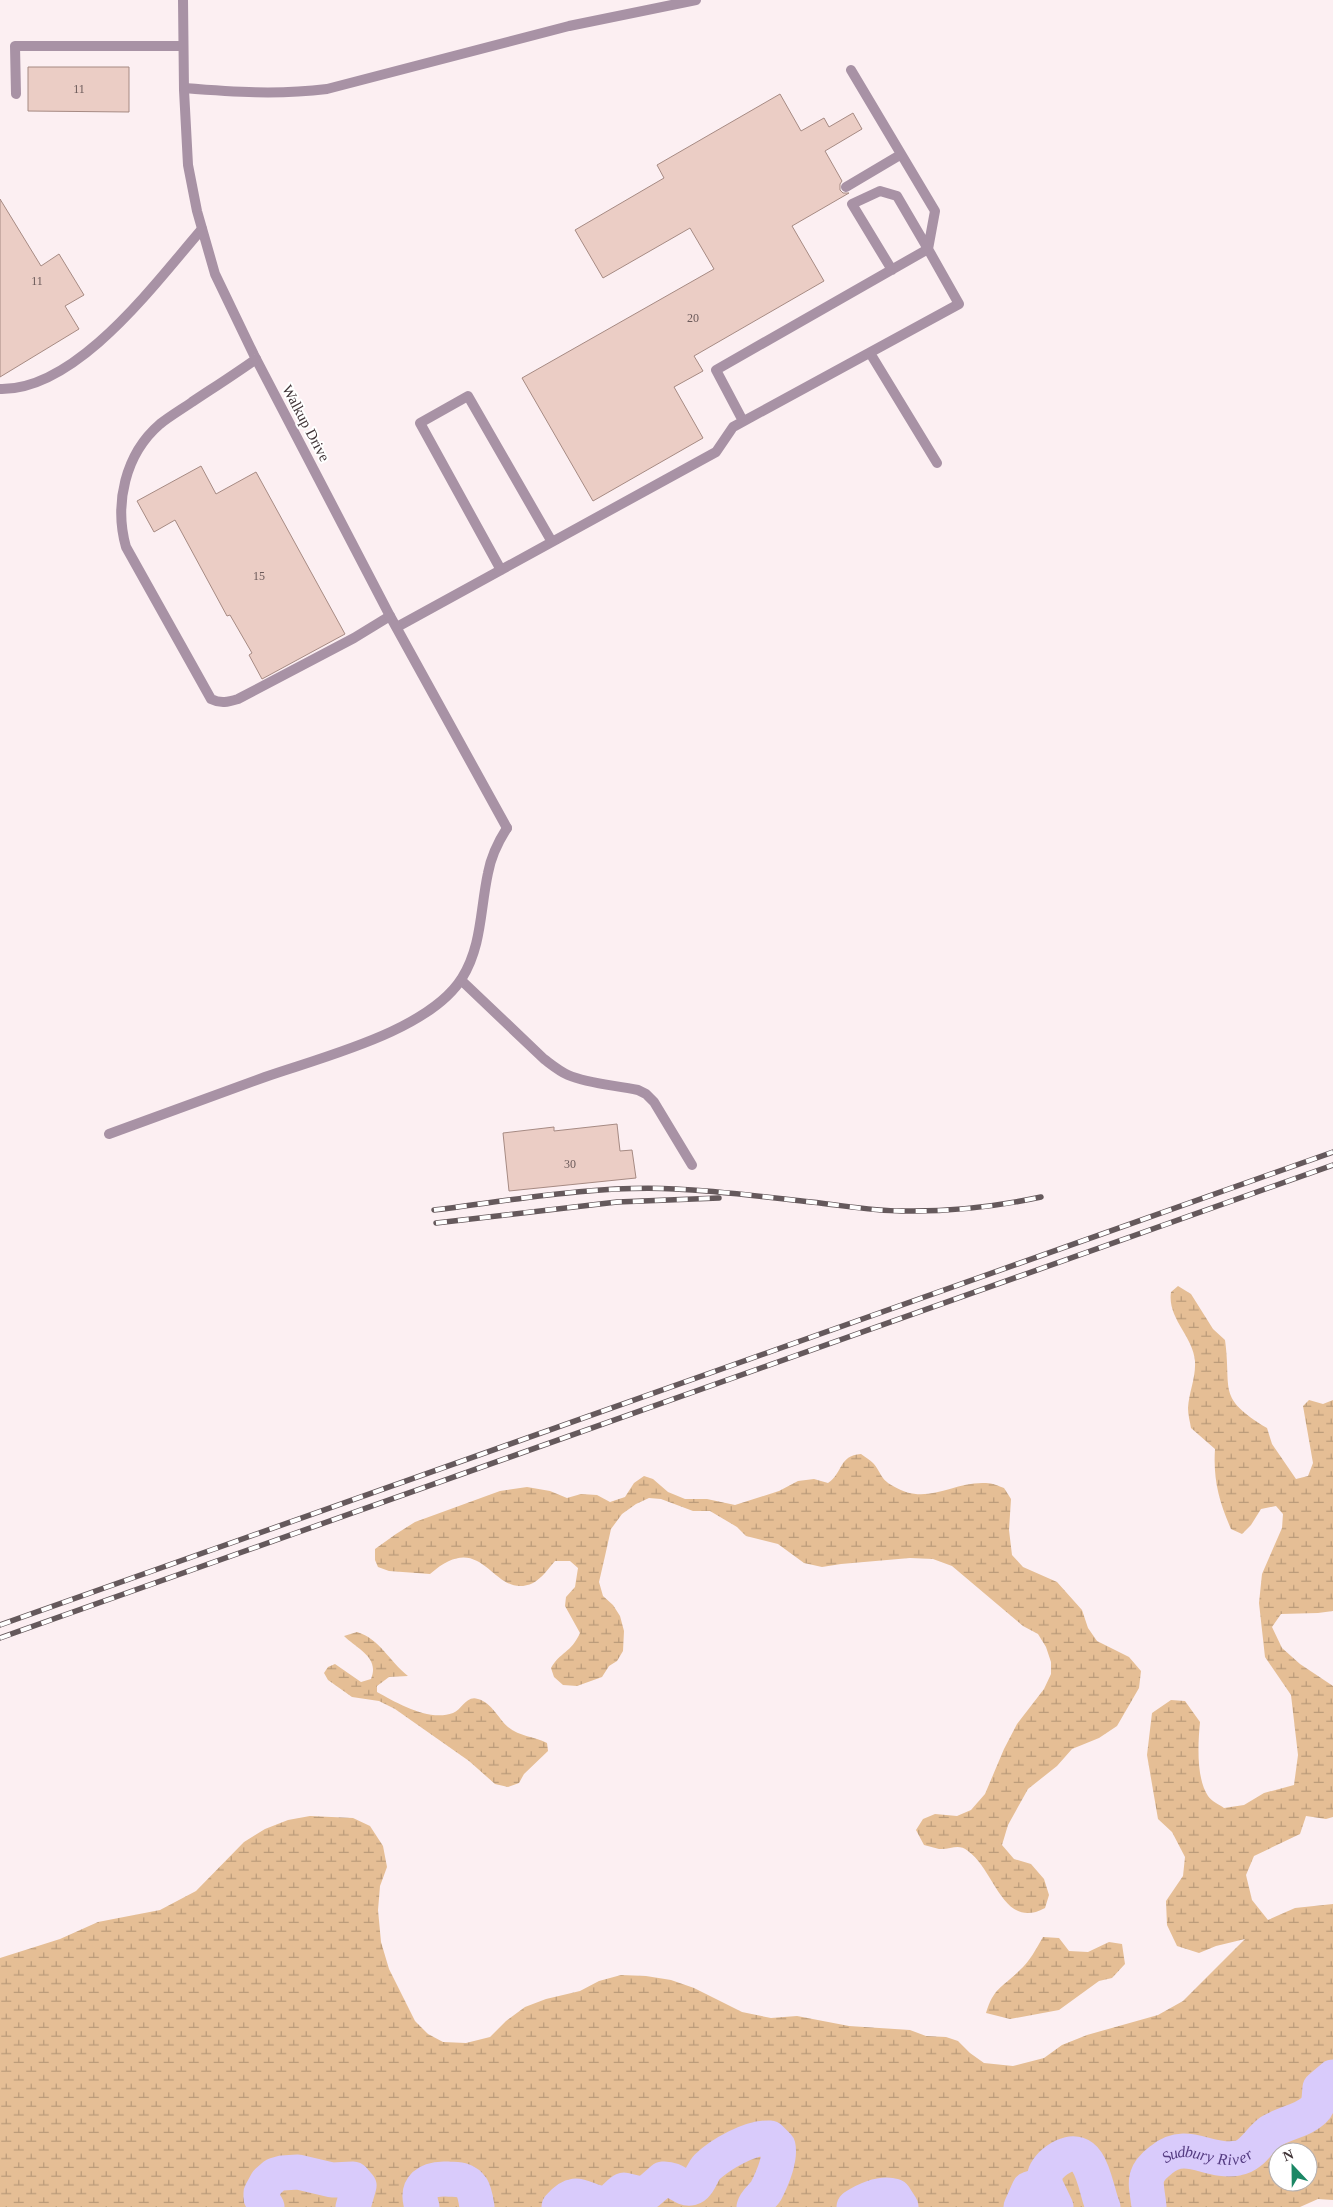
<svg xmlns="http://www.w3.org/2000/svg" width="1333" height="2207" font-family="Georgia,serif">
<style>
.wetland{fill:url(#wetland-marsh);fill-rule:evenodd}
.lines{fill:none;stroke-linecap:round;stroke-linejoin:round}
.river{stroke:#d9cbfb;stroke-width:35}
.building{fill:#ebcdc5;stroke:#a68a83}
.service{stroke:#a892a5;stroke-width:10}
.minor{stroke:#a892a5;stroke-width:10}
.rail-casing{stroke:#65595c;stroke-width:5.5}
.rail{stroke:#fff;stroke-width:4;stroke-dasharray:11;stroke-linecap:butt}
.labels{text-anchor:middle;stroke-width:4;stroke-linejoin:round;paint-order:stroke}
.number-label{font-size:12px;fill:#6b5a5a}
.street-label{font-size:15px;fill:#403437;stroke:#fff}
.water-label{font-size:16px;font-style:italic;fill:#563d83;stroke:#fff}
</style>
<defs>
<pattern id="wetland-marsh" width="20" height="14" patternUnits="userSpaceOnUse" patternTransform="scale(1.25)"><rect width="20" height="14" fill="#e5be95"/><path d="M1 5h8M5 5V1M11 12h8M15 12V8" fill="none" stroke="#bb9b7a"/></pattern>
</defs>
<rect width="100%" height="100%" fill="#fceff2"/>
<path class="wetland" d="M 1178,1286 L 1191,1294 L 1213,1329 L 1225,1340 C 1232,1391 1216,1397 1267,1428 L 1272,1444 L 1296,1479 L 1308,1476 L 1313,1463 L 1303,1406 L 1309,1400 L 1323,1404 L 1333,1400 L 1333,1611 L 1318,1613 L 1281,1614 L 1272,1627 L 1282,1648 L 1300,1664 L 1333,1686 L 1333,1817 L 1326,1819 L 1306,1816 L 1300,1834 L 1254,1856 L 1246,1875 L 1252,1900 L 1268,1920 L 1295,1908 L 1333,1904 L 1333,2200 L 1318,2199 L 1300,2207 L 0,2207 L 0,1958 L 60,1939 L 98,1922 L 160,1910 L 196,1891 L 244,1842 L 265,1829 L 288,1820 L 310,1816 L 353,1818 L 370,1826 L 383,1846 L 387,1867 L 380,1886 L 378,1910 L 381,1942 L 389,1969 L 415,2021 L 428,2034 L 443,2042 L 466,2043 L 490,2037 L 506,2021 L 525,2007 L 546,1999 L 580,1991 L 599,1981 L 621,1975 L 646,1976 L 671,1980 L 694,1988 L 742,2012 L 771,2018 L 797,2016 L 849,2026 L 910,2030 L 926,2036 L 946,2037 L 958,2041 L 970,2053 L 984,2063 L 1013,2066 L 1044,2058 L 1062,2045 L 1087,2035 L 1158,2015 L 1183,2001 L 1245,1939 L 1216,1946 L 1199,1953 L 1177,1946 L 1167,1925 L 1166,1901 L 1183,1876 L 1185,1857 L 1172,1832 L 1158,1819 L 1147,1755 L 1152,1713 L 1171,1700 L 1185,1701 L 1200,1722 C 1198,1743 1196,1778 1208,1796 C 1211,1801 1220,1805 1224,1808 L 1244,1805 L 1264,1793 L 1294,1785 L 1298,1755 L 1291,1695 L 1265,1657 L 1259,1603 L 1262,1574 L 1282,1528 L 1283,1514 L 1276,1506 L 1261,1509 L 1251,1525 L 1242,1534 L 1231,1529 C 1219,1502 1213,1479 1215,1449 L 1191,1428 C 1190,1422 1188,1415 1188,1408 C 1189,1392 1196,1378 1195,1361 C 1193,1336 1167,1318 1171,1292 ZM 1278,2152 L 1308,2152 L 1308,2182 L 1278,2182 Z
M 861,1454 C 865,1457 870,1460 873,1463 C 882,1473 879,1478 893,1486 C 927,1507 952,1481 986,1483 C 992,1483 999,1486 1004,1488 L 1011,1499 L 1009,1530 L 1012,1555 L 1023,1567 L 1057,1582 L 1082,1610 L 1088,1628 L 1097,1641 L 1129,1657 L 1141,1671 L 1139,1688 L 1117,1726 L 1099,1738 L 1072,1749 L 1057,1766 L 1028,1789 L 1008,1825 L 1002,1845 L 1014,1859 L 1031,1864 L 1044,1879 L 1049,1895 L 1045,1908 C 1003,1931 995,1870 968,1851 C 958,1843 951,1850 939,1849 C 934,1848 929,1846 924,1845 L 916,1830 L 923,1819 L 935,1814 L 957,1816 L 971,1810 L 985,1794 L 1004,1749 L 1017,1724 L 1044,1689 L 1051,1674 L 1051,1662 L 1046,1647 L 1038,1634 L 1023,1626 L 952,1566 L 933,1559 L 910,1558 L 841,1564 L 822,1567 L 804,1563 L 778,1544 L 746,1536 L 737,1527 L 710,1511 L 693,1511 L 661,1499 L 649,1498 L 636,1504 L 622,1514 L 611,1529 L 605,1556 L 599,1582 L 603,1596 L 613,1605 L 620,1616 L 624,1631 L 623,1651 L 617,1661 L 609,1666 L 602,1677 L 577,1686 L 563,1685 L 554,1677 L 551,1668 C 560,1652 571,1653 580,1633 L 565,1606 L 566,1597 L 575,1587 L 578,1568 L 570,1561 L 555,1561 C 549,1568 541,1579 533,1583 C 492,1602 485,1525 430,1574 L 389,1571 L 378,1567 L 375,1560 L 375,1549 L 396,1534 L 415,1522 L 500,1491 L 527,1487 L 550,1491 L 567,1498 L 581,1494 L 597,1495 L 610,1502 L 625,1497 L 634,1483 L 644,1476 L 653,1479 L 668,1492 L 685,1499 L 707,1499 L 735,1505 L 779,1491 L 798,1481 L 814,1479 L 828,1483 C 844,1472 838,1456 861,1454 Z
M 357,1632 C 380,1639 389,1661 408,1676 L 389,1677 L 377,1686 L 377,1692 C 397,1703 429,1722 453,1713 C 462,1710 466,1695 478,1699 C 492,1703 498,1718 508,1727 C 520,1737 534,1736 547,1743 L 548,1751 L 524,1774 L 519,1783 L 508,1787 L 495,1784 L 469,1761 L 395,1709 L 379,1701 L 352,1697 L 328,1680 L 324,1673 L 328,1667 L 335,1664 L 361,1682 L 371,1679 C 380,1657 357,1649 344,1636 Z
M 1043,1937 L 1059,1938 L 1069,1951 L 1088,1952 L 1109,1942 L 1122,1944 L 1125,1964 L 1112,1978 L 1099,1981 L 1059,2010 L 1010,2019 L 986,2013 C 994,1987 1002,1988 1020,1970 C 1030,1961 1036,1949 1043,1937 Z"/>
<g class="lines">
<g class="river">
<path d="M 267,2207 L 261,2198 L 261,2193 L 267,2182 L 275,2175 L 282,2173 L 298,2172 L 332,2180 L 353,2179 L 359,2186 L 353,2207"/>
<path d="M 422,2207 C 415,2186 428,2178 447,2179 C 457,2180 465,2178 472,2188 C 475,2193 476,2201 477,2207"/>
<path d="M 559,2207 C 578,2184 585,2204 603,2203 C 613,2203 616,2194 624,2190 L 641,2194 L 648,2192 L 663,2179 C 676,2178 682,2190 691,2188 C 699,2186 702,2172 707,2167 C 721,2154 750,2137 770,2138 L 778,2146 C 781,2159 772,2179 766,2191 C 762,2197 756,2200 754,2207"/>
<path d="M 854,2207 C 865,2200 880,2192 894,2196 L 901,2207"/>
<path d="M 1021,2207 L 1029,2189 L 1045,2184"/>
<path d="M 1056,2207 L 1045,2184 L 1045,2174 C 1049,2165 1056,2160 1064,2156 C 1093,2143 1095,2190 1103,2207"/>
<path id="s1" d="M 1149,2207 C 1147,2184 1140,2176 1161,2160 C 1187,2138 1209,2164 1238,2158 C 1252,2156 1259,2140 1270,2132 C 1283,2123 1303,2121 1314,2110 C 1320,2104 1319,2096 1320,2088 L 1333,2077"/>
</g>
</g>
<path class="building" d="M 28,67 L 129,67 L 129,112 L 28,111 Z
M 780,94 L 801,131 L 824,118 L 829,127 L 853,113 L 862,129 L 825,151 L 842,181 L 840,184 L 840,190 L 843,193 L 849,193 L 792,226 L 824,281 L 694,356 L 703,371 L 674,387 L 703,438 L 593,501 L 522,378 L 714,269 L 690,228 L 603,278 L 575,230 L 664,178 L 657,165 Z
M 0,199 L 41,266 L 59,254 L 84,295 L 65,306 L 79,329 L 0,377 Z
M 201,466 L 216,494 L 256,472 L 345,634 L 262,679 L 249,655 L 252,653 L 230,615 L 227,616 L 175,520 L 154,532 L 137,501 Z
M 617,1124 L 620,1151 L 632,1150 L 636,1178 L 509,1191 L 503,1133 L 554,1127 L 554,1131 Z"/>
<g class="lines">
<path class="service" d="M 184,88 C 234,92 277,95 327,89 L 569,26 L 696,0
M 16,94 L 15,46 L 183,46
M 846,187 L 900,155
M 870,353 L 937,463
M 256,359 C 235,374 213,388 192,402 C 182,409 170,416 160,424 C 125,454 114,504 126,547 L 211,699 C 221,704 228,702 238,699 L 354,638 L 390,616
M 0,389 C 77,391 156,282 202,229
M 743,421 L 716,370 L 928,249 L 897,196 L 880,191 L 852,204 L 892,270
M 501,570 L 420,423 L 468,396 L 552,542
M 397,627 L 716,452 L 733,427 L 959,304 L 928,249 L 935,211 L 851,70
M 461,980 L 544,1059 C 552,1065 559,1071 568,1075 C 589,1084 615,1085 638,1090 L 646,1094 L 654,1102 L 692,1165
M 109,1134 C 161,1115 213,1096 265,1077 C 322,1057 429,1031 462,978 C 482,946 480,910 488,873 C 491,857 498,842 507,828"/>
<path class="minor" d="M 183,0 L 184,90 L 188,165 L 197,211 L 215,274 L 254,355 L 390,616 L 507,828"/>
<g class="rail-casing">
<path id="rail" d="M 434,1210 C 514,1200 595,1185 675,1189 C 721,1191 766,1197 811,1202 C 841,1205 871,1211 902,1211 C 949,1212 994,1207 1041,1197
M 436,1223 L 617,1202 L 719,1198
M 0,1625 L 1333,1152
M 0,1638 L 1333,1165"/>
</g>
<use href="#rail" class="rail"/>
</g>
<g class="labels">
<g class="number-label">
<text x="79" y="93">11</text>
<text x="37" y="285">11</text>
<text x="693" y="322">20</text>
<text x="259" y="580">15</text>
<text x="570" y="1168">30</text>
</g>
<g class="street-label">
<text transform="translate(306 423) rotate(62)" y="5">Walkup Drive</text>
</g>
<g class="water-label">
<text dy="6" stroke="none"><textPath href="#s1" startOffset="101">Sudbury River</textPath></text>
</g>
</g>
<g transform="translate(1293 2167) rotate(338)"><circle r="24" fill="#ffffff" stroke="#b3aeaf"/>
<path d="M0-4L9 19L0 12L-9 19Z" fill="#1b8765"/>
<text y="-8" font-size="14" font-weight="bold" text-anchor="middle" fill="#403437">N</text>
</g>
</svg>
